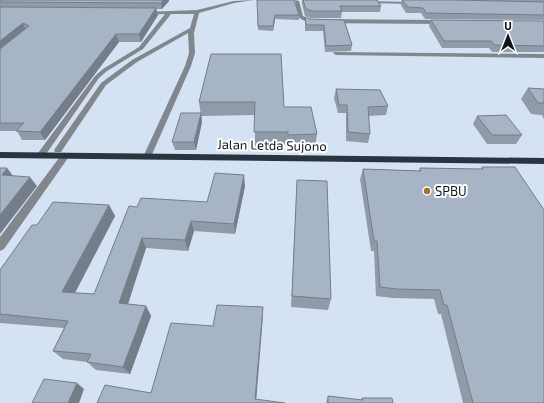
<svg xmlns="http://www.w3.org/2000/svg" width="544" height="403" font-family="'Exo 2',sans-serif">
<style>
.lines{fill:none;stroke-linecap:round;stroke-linejoin:round}
.minor{fill:#82878e;fill-rule:evenodd}
.trunk{fill:#2a3440;fill-rule:evenodd}
.wall{fill:#8f9ba9}
.shaded-wall{fill:#747e8a}
.building{fill:#a6b4c5;stroke:#747e8a}
.poi-dot{fill:#a57029;stroke:#fff;stroke-width:1.5}
.labels{text-anchor:middle;stroke-width:4;stroke-linejoin:round;paint-order:stroke}
.street-label{font-size:13px;fill:#11161c;stroke:#fff}
.poi-label{font-size:13px;fill:#11161c;stroke:#fff;text-anchor:start}
</style>
<rect width="100%" height="100%" fill="#d4e2f3"/>
<g class="lines">
<path class="minor" d="M 254,0 L 234,3 L 199,13 L 194,33 L 195,53 L 191,66 L 150,159 L 144,159 L 143,157 L 185,66 L 189,53 L 188,33 L 137,62 L 106,85 L 61,152 L 55,152 L 54,150 L 101,83 L 132,60 L 190,28 L 194,14 L 171,14 L 143,49 L 107,71 L 99,78 L 44,157 L 38,157 L 37,155 L 38,153 L 95,76 L 103,69 L 139,47 L 165,14 L 145,15 L 142,13 L 143,12 L 197,10 L 234,1 Z
M 295,0 L 299,1 L 303,16 L 309,19 L 442,20 L 445,22 L 442,24 L 308,23 L 298,17 Z
M 364,1 L 414,2 L 416,3 L 414,4 L 366,3 Z
M 334,52 L 544,54 L 544,58 L 336,55 L 333,53 Z
M 65,153 L 69,156 L 68,158 L 4,249 L 0,251 L 0,237 L 62,154 Z"/>
<path class="trunk" d="M 0,152 L 544,158 L 544,164 L 0,158 Z"/>
</g>
<path class="wall" d="M 0,0 L 169,1 L 162,9 L 156,9 L 158,15 L 141,42 L 119,42 L 45,140 L 22,140 L 17,131 L 0,131 Z
M 257,0 L 299,15 L 299,20 L 275,19 L 273,31 L 258,30 Z
M 302,0 L 377,0 L 381,6 L 380,12 L 342,12 L 341,18 L 311,18 L 305,16 L 302,4 Z
M 397,0 L 544,0 L 544,20 L 425,19 L 421,13 L 406,13 L 401,5 L 402,0 Z
M 305,17 L 310,19 L 344,20 L 352,45 L 351,51 L 325,52 L 323,31 L 305,31 Z
M 431,20 L 544,21 L 544,52 L 492,52 L 489,48 L 442,48 L 429,26 Z
M 211,54 L 284,107 L 317,134 L 315,148 L 288,149 L 287,145 L 255,146 L 255,115 L 201,116 L 199,102 Z
M 528,88 L 544,89 L 544,119 L 542,115 L 531,114 L 521,99 Z
M 336,89 L 388,106 L 386,115 L 368,116 L 370,134 L 368,143 L 346,141 L 346,113 L 338,113 L 334,98 Z
M 201,113 L 202,122 L 196,150 L 175,150 L 172,142 Z
M 477,116 L 522,135 L 516,144 L 487,144 L 473,124 Z
M 482,167 L 544,210 L 544,403 L 463,403 L 441,314 L 438,314 L 434,299 L 393,298 L 376,296 L 374,251 L 371,251 L 360,179 L 363,169 L 419,171 L 420,168 L 481,169 Z
M 297,180 L 331,299 L 328,310 L 291,307 Z
M 245,186 L 235,234 L 194,231 L 188,251 L 146,248 L 128,304 L 146,306 L 151,316 L 130,374 L 96,370 L 87,362 L 63,359 L 53,351 L 64,328 L 0,323 L 0,270 L 37,225 L 109,205 L 115,216 L 75,293 L 94,294 L 137,207 L 207,202 Z
M 328,396 L 361,400 L 362,398 L 393,403 L 326,403 Z"/>
<path class="shaded-wall" d="M 163,0 L 169,0 L 169,1 L 162,9 L 161,3 Z
M 156,8 L 158,15 L 141,42 L 139,34 Z
M 275,15 L 275,19 L 273,31 L 273,26 Z
M 23,23 L 26,31 L 0,52 L 0,41 Z
M 116,34 L 119,42 L 45,140 L 40,132 Z
M 201,113 L 202,122 L 196,150 L 194,142 Z
M 7,168 L 14,177 L 2,175 Z
M 244,175 L 245,186 L 235,234 L 234,224 Z
M 30,177 L 37,186 L 0,234 L 0,215 Z
M 109,205 L 115,216 L 70,302 L 62,292 Z
M 191,221 L 194,231 L 188,251 L 185,240 Z
M 142,238 L 146,248 L 125,313 L 119,303 Z
M 146,306 L 151,316 L 130,374 L 123,367 Z
M 263,307 L 263,316 L 256,403 L 255,399 Z
M 77,383 L 84,389 L 79,403 L 68,403 Z"/>
<path class="building" d="M 0,0 L 163,0 L 161,3 L 0,2 Z
M 257,0 L 294,0 L 299,15 L 275,15 L 273,26 L 258,26 Z
M 303,0 L 377,0 L 381,6 L 340,6 L 342,11 L 312,11 L 306,9 Z
M 402,0 L 455,0 L 544,2 L 544,15 L 426,13 L 423,8 L 408,7 Z
M 0,7 L 156,8 L 139,34 L 116,34 L 40,132 L 16,131 L 24,123 L 0,123 L 0,49 L 29,26 L 23,23 L 0,41 Z
M 305,17 L 310,19 L 344,20 L 352,45 L 326,46 L 324,25 L 306,25 Z
M 431,20 L 544,21 L 544,46 L 495,45 L 491,41 L 444,41 Z
M 211,54 L 281,54 L 284,107 L 311,107 L 317,134 L 288,135 L 288,132 L 254,132 L 255,102 L 199,102 Z
M 528,88 L 544,89 L 544,103 L 538,103 Z
M 336,89 L 380,90 L 388,106 L 368,107 L 370,134 L 348,132 L 347,105 L 339,105 Z
M 181,113 L 201,113 L 194,142 L 172,142 Z
M 506,115 L 522,135 L 492,135 L 477,116 Z
M 482,167 L 515,167 L 544,210 L 544,403 L 473,403 L 447,305 L 444,305 L 440,290 L 397,289 L 380,287 L 377,241 L 374,241 L 363,169 L 421,171 L 420,168 L 483,169 Z
M 0,168 L 7,168 L 2,175 L 30,177 L 0,215 Z
M 215,173 L 244,175 L 234,224 L 191,221 L 185,240 L 142,238 L 119,303 L 146,306 L 123,367 L 87,362 L 91,354 L 53,351 L 68,321 L 0,314 L 0,270 L 32,225 L 37,225 L 53,202 L 109,205 L 62,292 L 94,294 L 129,206 L 137,207 L 141,198 L 207,202 Z
M 297,180 L 327,181 L 331,299 L 292,296 Z
M 217,305 L 263,307 L 255,399 L 285,403 L 97,403 L 105,385 L 151,393 L 171,323 L 213,326 Z
M 44,379 L 77,383 L 68,403 L 32,403 Z
M 328,396 L 363,400 L 362,398 L 392,398 L 393,403 L 328,403 Z"/>
<circle class="poi-dot" cx="427" cy="191" r="4"/>
<g class="labels">
<g class="street-label">
<text transform="translate(272 145) rotate(1)" y="5">Jalan Letda Sujono</text>
</g>
<g class="poi-label">
<text x="435" y="196">SPBU</text>
</g>
</g>
<g transform="translate(508 36)" stroke="#ffffff" stroke-width="3" paint-order="stroke">
<path d="M0-3L7 15L0 10L-7 15Z" fill="#11161c"/>
<text y="-6" font-size="11" font-weight="bold" text-anchor="middle" fill="#11161c">U</text>
</g>
</svg>
